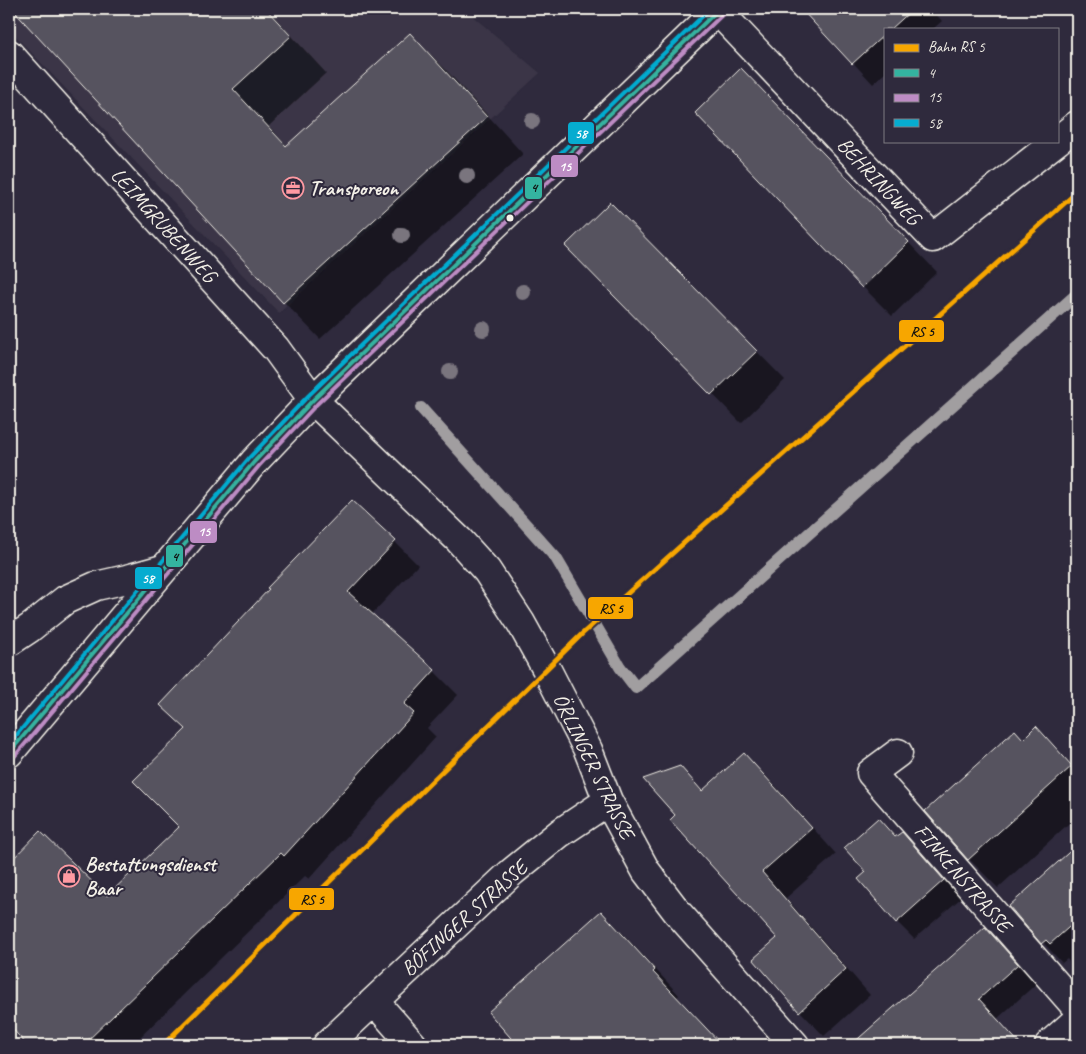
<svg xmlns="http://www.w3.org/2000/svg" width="1086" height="1054" font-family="Caveat,sans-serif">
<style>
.built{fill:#3b3647}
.shadow{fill:#0007}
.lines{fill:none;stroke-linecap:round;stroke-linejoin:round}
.stream{stroke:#a19ea0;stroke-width:12}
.building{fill:#56525f;stroke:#f4f1e8}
.minor-casing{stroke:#f4f1e8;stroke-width:31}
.secondary-casing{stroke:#f4f1e8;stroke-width:31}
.minor{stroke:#2f2a3d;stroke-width:28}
.secondary{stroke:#2f2a3d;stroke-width:28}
.bus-1-casing{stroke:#2f2a3d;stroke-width:8}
.bus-2-casing{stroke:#2f2a3d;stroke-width:8}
.bus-3-casing{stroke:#2f2a3d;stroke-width:8}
.bus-1{stroke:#34b3a0;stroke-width:4}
.bus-2{stroke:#bd8cc4;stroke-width:4}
.bus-3{stroke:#06acd0;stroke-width:4}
.rail-1-casing{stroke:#2f2a3d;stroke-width:9}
.rail-1{stroke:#f7a600;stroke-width:5}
.tree{fill:#7a757e}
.bus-dot{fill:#f4f1e8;stroke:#2f2a3d;stroke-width:2}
.labels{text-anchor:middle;stroke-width:4;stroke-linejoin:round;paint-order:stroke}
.street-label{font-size:21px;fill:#f4f1e8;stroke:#2f2a3d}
.poi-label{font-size:21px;font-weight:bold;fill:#f4f1e8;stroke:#2f2a3d;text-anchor:start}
.line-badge{stroke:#2f2a3d;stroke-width:2}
.badge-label{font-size:14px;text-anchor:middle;font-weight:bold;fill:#fff}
.pale-badge-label{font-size:14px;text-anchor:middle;font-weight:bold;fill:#111}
</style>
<rect width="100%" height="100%" fill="#2f2a3d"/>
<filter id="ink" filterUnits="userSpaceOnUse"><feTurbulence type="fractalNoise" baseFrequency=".02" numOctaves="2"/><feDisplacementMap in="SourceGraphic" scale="10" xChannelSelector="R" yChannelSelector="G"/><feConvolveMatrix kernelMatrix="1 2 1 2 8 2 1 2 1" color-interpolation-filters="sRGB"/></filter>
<g filter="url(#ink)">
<path class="built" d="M 9,9 L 464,9 L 540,73 L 279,313 L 9,29 Z"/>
<path class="shadow" d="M 14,9 L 267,9 L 326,73 L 269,126 L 287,146 L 410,34 L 447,71 L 523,154 L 320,339 L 284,302 Z
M 806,9 L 931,9 L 942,21 L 933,29 L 885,29 L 885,73 L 873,84 L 804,10 Z
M 770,99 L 937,272 L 892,316 L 863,287 Z
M 639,232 L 785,380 L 741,423 L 567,246 Z
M 395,542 L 418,565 L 371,615 L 434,671 L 458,695 L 427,728 L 436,737 L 309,879 L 305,876 L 132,1045 L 28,1045 L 9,1023 L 9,871 L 13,866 L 107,898 L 180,827 L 187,730 L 161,705 Z
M 1036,728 L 1077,770 L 1077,816 L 998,888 L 969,859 L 1023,740 Z
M 744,755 L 769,779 L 836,854 L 786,898 L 870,995 L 824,1036 L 800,1011 L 779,938 L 677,815 L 680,768 L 703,791 Z
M 878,819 L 897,838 L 902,833 L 961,898 L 914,939 L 897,922 L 868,872 Z
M 1077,847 L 1077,958 L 1071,964 L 1067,959 L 1062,963 L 1010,906 Z
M 601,912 L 626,937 L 679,995 L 677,997 L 722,1045 L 642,1045 L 633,1036 L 623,1045 L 519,1045 L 489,1012 Z
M 985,929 L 1036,984 L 997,1019 L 1021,1045 L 850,1045 L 907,998 Z"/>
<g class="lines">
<path class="stream" d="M 421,408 L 556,558 L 620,667 L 636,688 L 1077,294"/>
</g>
<path class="building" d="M 12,9 L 266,9 L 291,36 L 233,89 L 286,146 L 410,33 L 487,117 L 283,303 Z
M 801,9 L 913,9 L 891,29 L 885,29 L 885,34 L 852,64 Z
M 741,68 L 909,242 L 862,288 L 695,113 Z
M 610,202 L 757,351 L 711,395 L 565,246 Z
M 352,500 L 396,541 L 348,592 L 435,670 L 404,704 L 414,713 L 284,856 L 281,853 L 83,1045 L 27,1045 L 9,1025 L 9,863 L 40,831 L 107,896 L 179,827 L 133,781 L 186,729 L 160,705 L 269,589 L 267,588 Z
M 1036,726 L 1072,766 L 968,860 L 925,811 L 1015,730 L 1023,739 Z
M 744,753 L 812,828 L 762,872 L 846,969 L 799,1012 L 753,959 L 777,938 L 670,820 L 675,815 L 643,779 L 680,766 L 702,791 Z
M 878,818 L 895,837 L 902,832 L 944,880 L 896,923 L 858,879 L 866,872 L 844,848 Z
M 1077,845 L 1077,920 L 1050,944 L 1046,940 L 1041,944 L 1009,906 Z
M 601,911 L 655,970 L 653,972 L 722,1045 L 517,1045 L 488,1012 Z
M 985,927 L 1018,964 L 979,999 L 1021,1045 L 851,1045 Z"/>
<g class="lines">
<g class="minor-casing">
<path id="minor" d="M 717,10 L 933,238 L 1057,141
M 9,54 L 276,349 L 313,400 L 459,540 L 487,571 L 521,623 L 547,670 L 588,750 L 608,801 L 646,871 L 678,913 L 795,1045
M 1057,141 L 1077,125
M 898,753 L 871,773 L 1077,1008
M 374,1001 L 413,1045
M 327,1045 L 512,872 L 560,833 L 608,801
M 1049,1045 L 1077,1020"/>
</g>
<g class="secondary-casing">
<path id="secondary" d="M 9,642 L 30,628 L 65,600 L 96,586 L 127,579 L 163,569
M 9,753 L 254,462 L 313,400 L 394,322 L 719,9"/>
</g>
<use href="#minor" class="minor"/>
<use href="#secondary" class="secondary"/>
<g class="bus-1-casing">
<path id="bus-1" d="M 9,753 L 254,462 L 313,400 L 719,9"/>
</g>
<g class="bus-2-casing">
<path id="bus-2" d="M 14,757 L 259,466 L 317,404 L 723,14"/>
</g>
<g class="bus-3-casing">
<path id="bus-3" d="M 9,744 L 249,458 L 308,396 L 710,9"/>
</g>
<use href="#bus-1" class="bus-1"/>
<use href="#bus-2" class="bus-2"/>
<use href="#bus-3" class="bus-3"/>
<g class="rail-1-casing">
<path id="rail-1" d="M 163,1045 L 582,634 L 1077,192"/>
</g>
<use href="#rail-1" class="rail-1"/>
</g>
<g class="tree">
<circle cx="532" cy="121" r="8"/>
<circle cx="467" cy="176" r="8"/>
<circle cx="402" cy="235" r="8"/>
<circle cx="523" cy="292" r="8"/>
<circle cx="483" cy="329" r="8"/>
<circle cx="450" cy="372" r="8"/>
</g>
</g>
<defs>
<g id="office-ring" transform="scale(1.125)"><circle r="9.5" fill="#2f2a3d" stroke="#ff9aa2" stroke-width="1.5"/><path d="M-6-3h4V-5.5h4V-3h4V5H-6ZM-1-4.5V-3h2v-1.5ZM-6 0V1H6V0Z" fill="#ff9aa2"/></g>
<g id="shop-ring" transform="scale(1.125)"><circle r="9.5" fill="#2f2a3d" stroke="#ff9aa2" stroke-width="1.5"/><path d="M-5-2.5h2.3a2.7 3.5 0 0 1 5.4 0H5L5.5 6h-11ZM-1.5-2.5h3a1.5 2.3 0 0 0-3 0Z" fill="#ff9aa2"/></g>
</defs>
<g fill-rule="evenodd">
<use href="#office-ring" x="293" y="188"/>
<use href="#shop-ring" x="69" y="876"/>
</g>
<circle class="bus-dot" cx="510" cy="218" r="4.5"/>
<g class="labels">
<g class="street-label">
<text transform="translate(879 181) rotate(47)" y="7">BEHRINGWEG</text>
<text transform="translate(164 225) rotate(48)" y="7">LEIMGRUBENWEG</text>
<text transform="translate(594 766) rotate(64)" y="7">ÖRLINGER STRASSE</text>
<text transform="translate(963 878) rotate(49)" y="7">FINKENSTRASSE</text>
<text transform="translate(464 918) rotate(-42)" y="7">BÖFINGER STRASSE</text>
</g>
<g class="poi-label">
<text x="309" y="195">Transporeon</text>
<text x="85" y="871">Bestattungsdienst<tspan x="85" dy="24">Baar</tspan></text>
</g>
</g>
<g class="line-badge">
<rect x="567" y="121" width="28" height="24" rx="5" fill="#06acd0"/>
<rect x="550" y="154" width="29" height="24" rx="5" fill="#bd8cc4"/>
<rect x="524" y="176" width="19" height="24" rx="5" fill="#34b3a0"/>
<rect x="898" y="319" width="47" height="24" rx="5" fill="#f7a600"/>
<rect x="189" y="520" width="29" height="24" rx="5" fill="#bd8cc4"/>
<rect x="165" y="544" width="19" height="24" rx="5" fill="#34b3a0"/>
<rect x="134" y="566" width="29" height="24" rx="5" fill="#06acd0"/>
<rect x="587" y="596" width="47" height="24" rx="5" fill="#f7a600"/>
<rect x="288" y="887" width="47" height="24" rx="5" fill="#f7a600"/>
</g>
<g class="badge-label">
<text x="581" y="138">58</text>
<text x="565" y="171">15</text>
<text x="204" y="536">15</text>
<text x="148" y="583">58</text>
</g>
<g class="pale-badge-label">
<text x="534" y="192">4</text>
<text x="922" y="336">RS 5</text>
<text x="175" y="561">4</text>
<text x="611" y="613">RS 5</text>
<text x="312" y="904">RS 5</text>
</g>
<rect width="1086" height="1054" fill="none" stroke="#2f2a3d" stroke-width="30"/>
<rect x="15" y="15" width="1056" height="1024" fill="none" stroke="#f4f1e8" stroke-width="2" filter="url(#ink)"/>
<rect x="884" y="28" width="175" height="115" fill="#2f2a3d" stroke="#7e7a81"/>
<rect x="894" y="44" width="25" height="8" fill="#f7a600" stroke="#7e7a81"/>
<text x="928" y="52" font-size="15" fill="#f4f1e8">Bahn RS 5</text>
<rect x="894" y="69" width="25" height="8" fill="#34b3a0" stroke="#7e7a81"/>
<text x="928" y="78" font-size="15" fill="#f4f1e8">4</text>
<rect x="894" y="94" width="25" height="8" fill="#bd8cc4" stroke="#7e7a81"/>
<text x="928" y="102" font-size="15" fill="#f4f1e8">15</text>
<rect x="894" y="119" width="25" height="8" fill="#06acd0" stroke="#7e7a81"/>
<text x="928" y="128" font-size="15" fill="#f4f1e8">58</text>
</svg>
